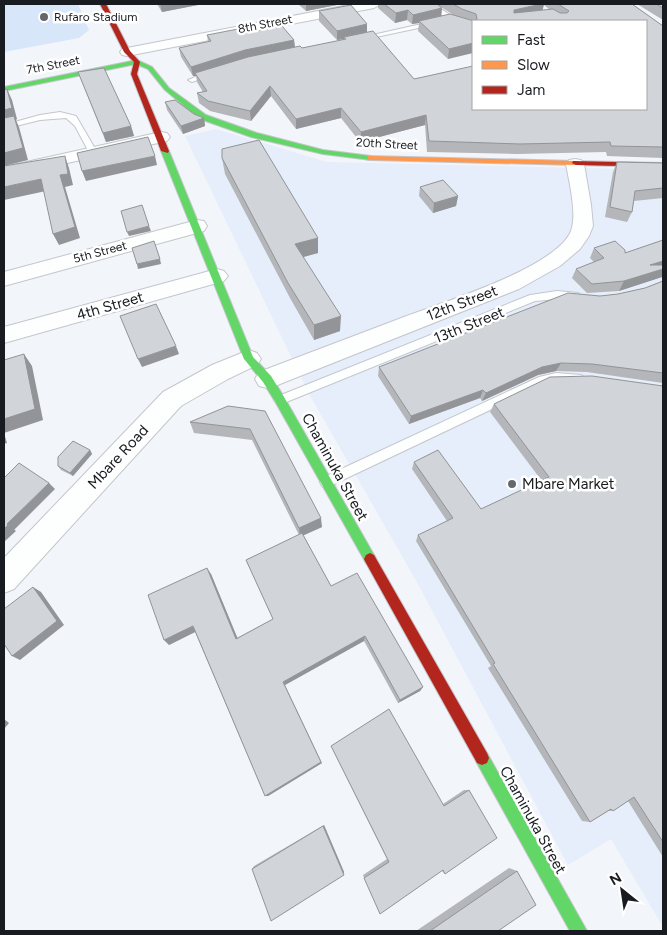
<svg xmlns="http://www.w3.org/2000/svg" width="667" height="935" font-family="Figtree,sans-serif">
<style>
.built{fill:#e6eefb}
.green{fill:#d8e6fa}
.lines{fill:none;stroke-linecap:round;stroke-linejoin:round}
.lane-casing{stroke:#c4c6cb;stroke-width:2}
.street-casing{stroke:#c4c6cb;stroke-width:2}
.fast-casing{stroke:#c4c6cb;stroke-width:2}
.slow-casing{stroke:#c4c6cb;stroke-width:2}
.jam-casing{stroke:#c4c6cb;stroke-width:2}
.lane{fill:#fdfefe;fill-rule:evenodd}
.street{fill:#fdfefe;fill-rule:evenodd}
.fast{fill:#63d668;fill-rule:evenodd}
.slow{fill:#ff974d;fill-rule:evenodd}
.jam{fill:#b3261e;fill-rule:evenodd}
.wall{fill:#b4b6ba;fill-rule:evenodd}
.shaded-wall{fill:#929497}
.building{fill:#d1d4d8;stroke:#929497}
.poi-dot{fill:#64676c;stroke:#fff;stroke-width:2}
.labels{text-anchor:middle;stroke-width:5;stroke-linejoin:round;paint-order:stroke}
.far-poi-label{font-size:12px;fill:#181b1f;stroke:#fff;text-anchor:start}
.far-street-label{font-size:12px;fill:#181b1f;stroke:#fff}
.street-label{font-size:15px;fill:#181b1f;stroke:#fff}
.poi-label{font-size:15px;fill:#181b1f;stroke:#fff;text-anchor:start}
</style>
<rect width="100%" height="100%" fill="#f2f5fa"/>
<path class="built" d="M 216,129 L 327,162 L 663,170 L 663,927 L 611,839 L 568,865 L 414,577 L 308,392 L 185,136 Z"/>
<path class="green" d="M 4,4 L 78,4 L 89,30 L 79,38 L 4,52 Z"/>
<g class="lines">
<g class="lane-casing">
<path id="lane" d="M 427,4 C 440,3 454,23 473,25 L 473,29 L 453,24 Z
M 435,21 L 437,22 L 437,24 L 362,40 L 359,38 Z
M 208,72 L 215,74 L 192,82 L 188,80 Z
M 60,112 L 76,116 L 97,152 L 96,154 L 90,154 L 75,126 L 66,118 L 40,120 L 4,129 L 4,125 L 40,115 Z
M 557,291 L 578,293 L 583,297 L 578,301 L 557,299 L 535,301 L 284,403 L 276,403 L 274,400 L 276,397 L 530,295 Z
M 556,373 L 581,375 L 587,379 L 581,383 L 556,381 L 545,384 L 330,486 L 326,488 L 322,486 L 320,482 L 322,478 L 539,377 Z"/>
</g>
<g class="street-casing">
<path id="street" d="M 354,4 L 381,4 L 374,8 L 127,56 L 122,55 L 120,52 L 122,49 L 127,48 Z
M 161,132 L 167,133 L 170,137 L 167,141 L 4,177 L 4,167 Z
M 575,159 L 581,160 L 584,164 L 591,205 L 593,226 L 589,236 L 580,249 L 560,266 L 519,289 L 275,386 L 267,388 L 259,386 L 255,379 L 259,372 C 307,354 356,335 404,317 C 444,302 548,270 569,235 C 579,219 569,182 566,164 L 569,160 Z
M 197,220 L 204,221 L 207,226 L 204,231 L 4,286 L 4,272 Z
M 217,269 L 224,271 L 228,276 L 224,281 L 4,343 L 4,327 Z
M 249,350 L 257,353 L 261,359 L 257,365 L 228,379 L 181,406 L 14,589 L 4,593 L 4,558 L 163,392 L 212,365 Z"/>
</g>
<g class="fast-casing">
<path id="fast" d="M 137,60 L 152,67 L 169,88 L 206,115 L 257,133 L 323,150 L 371,156 L 375,158 L 371,160 L 323,154 L 251,137 L 200,119 L 165,90 L 148,69 L 136,64 L 4,91 L 4,87 Z
M 162,149 L 169,151 L 253,357 L 271,376 L 284,397 L 374,555 L 376,559 L 374,563 L 370,565 L 366,563 L 276,403 L 263,382 L 244,359 L 161,151 Z
M 482,751 L 487,753 L 587,931 L 570,931 L 477,763 L 475,758 L 477,753 Z"/>
</g>
<g class="slow-casing">
<path id="slow" d="M 368,156 L 576,161 L 580,163 L 576,165 L 371,160 L 368,160 Z"/>
</g>
<g class="jam-casing">
<path id="jam" d="M 100,4 L 106,4 L 130,51 L 140,62 L 137,74 L 169,151 L 168,153 L 161,151 L 131,74 L 134,62 L 124,52 Z
M 573,161 L 663,163 L 663,167 L 576,165 L 572,163 Z
M 370,553 L 374,555 L 487,753 L 489,758 L 487,763 L 482,765 L 477,763 L 366,563 L 364,559 L 366,555 Z"/>
</g>
<use href="#lane" class="lane"/>
<use href="#street" class="street"/>
<use href="#fast" class="fast"/>
<use href="#slow" class="slow"/>
<use href="#jam" class="jam"/>
</g>
<path class="wall" d="M 157,4 L 203,4 L 162,12 Z
M 298,4 L 342,4 L 306,11 Z
M 378,4 L 632,4 L 663,26 L 663,158 L 607,156 L 606,152 L 517,154 L 427,152 L 425,125 L 360,142 L 341,118 L 296,129 L 271,96 L 251,121 L 210,111 L 199,103 L 197,93 L 203,92 L 197,82 L 196,76 L 193,76 L 181,57 L 179,48 L 208,42 L 207,35 L 242,34 L 294,40 L 295,47 L 302,48 L 344,40 L 344,39 L 337,40 L 319,21 L 319,11 L 367,32 L 414,79 L 473,109 L 646,109 L 646,21 L 473,21 L 448,59 L 418,31 L 419,23 L 412,24 L 407,20 L 395,23 L 378,8 ZM 438,5 L 455,16 L 441,16 L 442,8 ZM 544,5 L 550,10 L 542,10 Z
M 637,4 L 663,4 L 663,20 Z
M 78,72 L 131,126 L 134,136 L 106,142 Z
M 165,102 L 204,118 L 205,126 L 183,134 L 167,110 Z
M 222,158 L 318,238 L 318,253 L 303,257 L 340,331 L 314,340 L 290,298 L 225,174 Z
M 617,162 L 663,163 L 663,198 L 634,201 L 632,212 L 627,222 L 605,217 L 613,172 Z
M 420,187 L 458,196 L 456,206 L 433,213 L 419,196 Z
M 663,240 L 663,278 L 662,277 L 619,291 L 587,293 L 572,278 L 576,269 L 594,262 L 590,258 L 594,248 L 625,253 Z
M 663,281 L 663,383 L 587,372 L 556,371 L 538,375 L 482,401 L 480,398 L 409,424 L 378,376 L 379,367 L 600,296 L 618,294 L 645,288 Z
M 663,386 L 663,857 L 628,801 L 613,811 L 608,811 L 590,822 L 582,821 L 488,668 L 491,666 L 416,541 L 418,535 L 447,521 L 412,469 L 414,462 L 481,509 L 542,481 L 490,412 L 494,404 Z
M 265,411 L 322,527 L 303,535 L 331,586 L 423,687 L 420,691 L 398,703 L 364,641 L 285,685 L 322,763 L 268,796 L 265,796 L 195,632 L 169,645 L 211,574 L 237,638 L 273,619 L 246,560 L 299,535 L 252,440 L 194,433 L 190,422 Z
M 90,450 L 92,454 L 73,476 L 61,470 L 58,466 Z
M 331,746 L 443,804 L 464,790 L 469,790 L 445,874 L 442,871 L 364,878 L 363,875 L 387,859 Z
M 324,825 L 344,872 L 344,875 L 252,869 L 254,866 Z
M 509,868 L 517,871 L 498,931 L 416,931 Z"/>
<path class="shaded-wall" d="M 160,4 L 203,4 L 162,12 Z
M 306,4 L 342,4 L 306,11 Z
M 542,4 L 544,4 L 542,13 L 512,19 L 514,10 Z
M 442,8 L 441,18 L 419,21 L 419,23 L 412,24 L 413,15 Z
M 408,10 L 407,20 L 395,23 L 396,13 Z
M 367,24 L 367,34 L 344,37 L 344,39 L 337,40 L 337,31 Z
M 294,40 L 295,49 L 195,73 L 196,76 L 193,76 L 191,67 L 245,50 Z
M 473,43 L 473,53 L 448,59 L 449,49 Z
M 270,86 L 271,96 L 251,121 L 250,111 Z
M 7,89 L 12,100 L 17,119 L 16,120 L 19,127 L 28,160 L 4,166 L 4,110 Z
M 341,108 L 341,118 L 296,129 L 296,119 Z
M 426,115 L 425,125 L 360,142 L 361,132 Z
M 204,118 L 205,126 L 183,134 L 181,126 Z
M 131,126 L 134,136 L 106,142 L 103,133 Z
M 65,156 L 69,168 L 73,185 L 65,187 L 80,238 L 59,245 L 53,234 L 60,175 Z
M 155,156 L 157,165 L 86,181 L 82,171 Z
M 41,179 L 46,191 L 4,200 L 4,187 Z
M 458,196 L 456,206 L 433,213 L 434,203 Z
M 149,226 L 151,231 L 129,236 L 127,232 Z
M 318,238 L 318,253 L 296,259 L 295,244 Z
M 160,259 L 161,264 L 138,269 L 137,264 Z
M 663,261 L 663,268 L 650,265 Z
M 663,269 L 663,276 L 662,277 L 619,291 L 624,281 Z
M 341,316 L 340,331 L 314,340 L 314,325 Z
M 176,346 L 179,354 L 142,367 L 138,359 Z
M 24,354 L 32,366 L 43,420 L 4,433 L 7,443 L 4,444 L 4,419 Z
M 561,363 L 556,371 L 538,375 L 482,401 L 486,393 L 542,367 Z
M 483,390 L 480,398 L 409,424 L 411,416 Z
M 90,450 L 92,454 L 73,476 L 70,473 Z
M 49,483 L 55,489 L 14,530 L 7,524 Z
M 321,518 L 322,527 L 300,537 L 299,528 Z
M 8,525 L 16,531 L 4,542 L 4,529 Z
M 207,568 L 211,574 L 240,644 L 236,639 Z
M 33,587 L 41,592 L 64,625 L 20,660 L 12,656 Z
M 193,626 L 197,631 L 169,645 L 164,640 Z
M 365,636 L 364,641 L 285,685 L 283,682 Z
M 423,687 L 420,691 L 398,703 L 400,700 Z
M 4,719 L 9,723 L 4,729 Z
M 321,762 L 322,763 L 268,796 L 265,796 Z
M 324,825 L 344,872 L 344,875 L 323,826 Z"/>
<path class="building" d="M 384,4 L 437,4 L 442,8 L 413,15 L 408,10 L 396,13 Z
M 453,4 L 542,4 L 514,10 L 514,13 L 553,9 L 560,13 L 567,13 L 569,11 L 558,4 L 632,4 L 663,26 L 663,147 L 611,146 L 610,142 L 520,144 L 429,141 L 426,115 L 361,132 L 341,108 L 296,119 L 270,86 L 250,111 L 208,101 L 197,93 L 207,91 L 195,73 L 248,57 L 300,46 L 302,48 L 346,39 L 344,37 L 373,31 L 414,79 L 473,66 L 473,109 L 646,109 L 646,21 L 473,21 L 473,43 L 449,49 L 419,21 L 450,14 L 474,21 L 477,19 L 476,14 L 462,9 Z
M 656,4 L 663,4 L 663,8 Z
M 351,5 L 367,24 L 337,31 L 319,11 Z
M 282,26 L 294,40 L 245,50 L 191,67 L 179,48 L 211,41 L 207,35 L 238,29 L 242,34 Z
M 104,68 L 131,126 L 103,133 L 78,72 Z
M 7,89 L 12,108 L 4,110 L 4,90 Z
M 175,100 L 194,114 L 204,118 L 181,126 L 165,102 Z
M 14,116 L 23,148 L 4,153 L 4,118 Z
M 148,137 L 155,156 L 82,171 L 77,153 Z
M 259,140 L 318,238 L 295,244 L 341,316 L 314,325 L 288,283 L 222,158 L 222,149 Z
M 65,156 L 68,174 L 60,175 L 75,227 L 53,234 L 41,179 L 4,187 L 4,166 Z
M 617,162 L 663,163 L 663,188 L 635,191 L 632,212 L 610,207 Z
M 443,180 L 458,196 L 434,203 L 420,187 Z
M 142,205 L 149,226 L 127,232 L 121,211 Z
M 663,240 L 663,261 L 650,265 L 663,265 L 663,269 L 624,281 L 592,284 L 576,269 L 604,258 L 594,248 L 615,241 L 625,250 L 625,253 Z
M 154,241 L 160,259 L 137,264 L 132,248 Z
M 663,281 L 663,373 L 592,364 L 561,363 L 542,367 L 486,393 L 483,390 L 411,416 L 379,367 L 568,293 L 600,296 L 618,294 L 645,288 Z
M 156,304 L 176,346 L 138,359 L 120,316 Z
M 24,354 L 35,409 L 4,419 L 4,360 Z
M 592,376 L 663,386 L 663,842 L 634,797 L 613,811 L 611,809 L 590,822 L 493,664 L 495,663 L 418,535 L 453,518 L 414,462 L 438,450 L 481,509 L 549,477 L 494,404 L 550,377 Z
M 228,406 L 265,411 L 321,518 L 299,528 L 250,429 L 190,422 Z
M 73,441 L 90,450 L 70,473 L 58,466 L 58,457 Z
M 19,463 L 49,483 L 7,524 L 8,525 L 4,529 L 4,478 Z
M 302,533 L 331,586 L 357,573 L 423,687 L 400,700 L 365,636 L 283,682 L 321,762 L 265,796 L 193,626 L 164,640 L 148,595 L 207,568 L 236,639 L 273,619 L 246,560 Z
M 33,587 L 57,621 L 12,656 L 4,644 L 4,609 Z
M 389,709 L 444,806 L 469,790 L 497,838 L 445,874 L 443,870 L 380,914 L 364,878 L 389,862 L 331,746 Z
M 323,826 L 344,875 L 271,921 L 252,869 Z
M 517,871 L 536,905 L 498,931 L 430,931 Z"/>
<g class="poi-dot">
<circle cx="44" cy="17" r="5"/>
<circle cx="512" cy="484" r="5"/>
</g>
<g class="labels">
<g class="far-poi-label">
<text x="54" y="21">Rufaro Stadium</text>
</g>
<g class="far-street-label">
<text transform="translate(265 24) rotate(-11)" y="4">8th Street</text>
<text transform="translate(53 65) rotate(-11)" y="4">7th Street</text>
<text transform="translate(387 144) rotate(3)" y="4">20th Street</text>
<text transform="translate(100 252) rotate(-15)" y="4">5th Street</text>
</g>
<g class="street-label">
<text transform="translate(462 303) rotate(-21)" y="5">12th Street</text>
<text transform="translate(110 306) rotate(-16)" y="5">4th Street</text>
<text transform="translate(469 325) rotate(-22)" y="5">13th Street</text>
<text transform="translate(118 457) rotate(-47)" y="5">Mbare Road</text>
<text transform="translate(335 467) rotate(61)" y="5">Chaminuka Street</text>
<text transform="translate(533 820) rotate(61)" y="5">Chaminuka Street</text>
</g>
<g class="poi-label">
<text x="522" y="489">Mbare Market</text>
</g>
</g>
<rect width="667" height="935" fill="none" stroke="#181b1f" stroke-width="10"/>
<rect x="472" y="20" width="175" height="90" fill="#ffffff" stroke="#a3a4a5"/>
<rect x="482" y="36" width="25" height="8" fill="#63d668" stroke="#a3a4a5"/>
<text x="517" y="45" font-size="15" fill="#181b1f">Fast</text>
<rect x="482" y="61" width="25" height="8" fill="#ff974d" stroke="#a3a4a5"/>
<text x="517" y="70" font-size="15" fill="#181b1f">Slow</text>
<rect x="482" y="86" width="25" height="8" fill="#b3261e" stroke="#a3a4a5"/>
<text x="517" y="95" font-size="15" fill="#181b1f">Jam</text>
<g transform="translate(622 890) rotate(330)" stroke="#ffffff" stroke-width="4" paint-order="stroke">
<path d="M0-4L9 19L0 12L-9 19Z" fill="#181b1f"/>
<text y="-8" font-size="14" font-weight="bold" text-anchor="middle" fill="#181b1f">N</text>
</g>
</svg>
